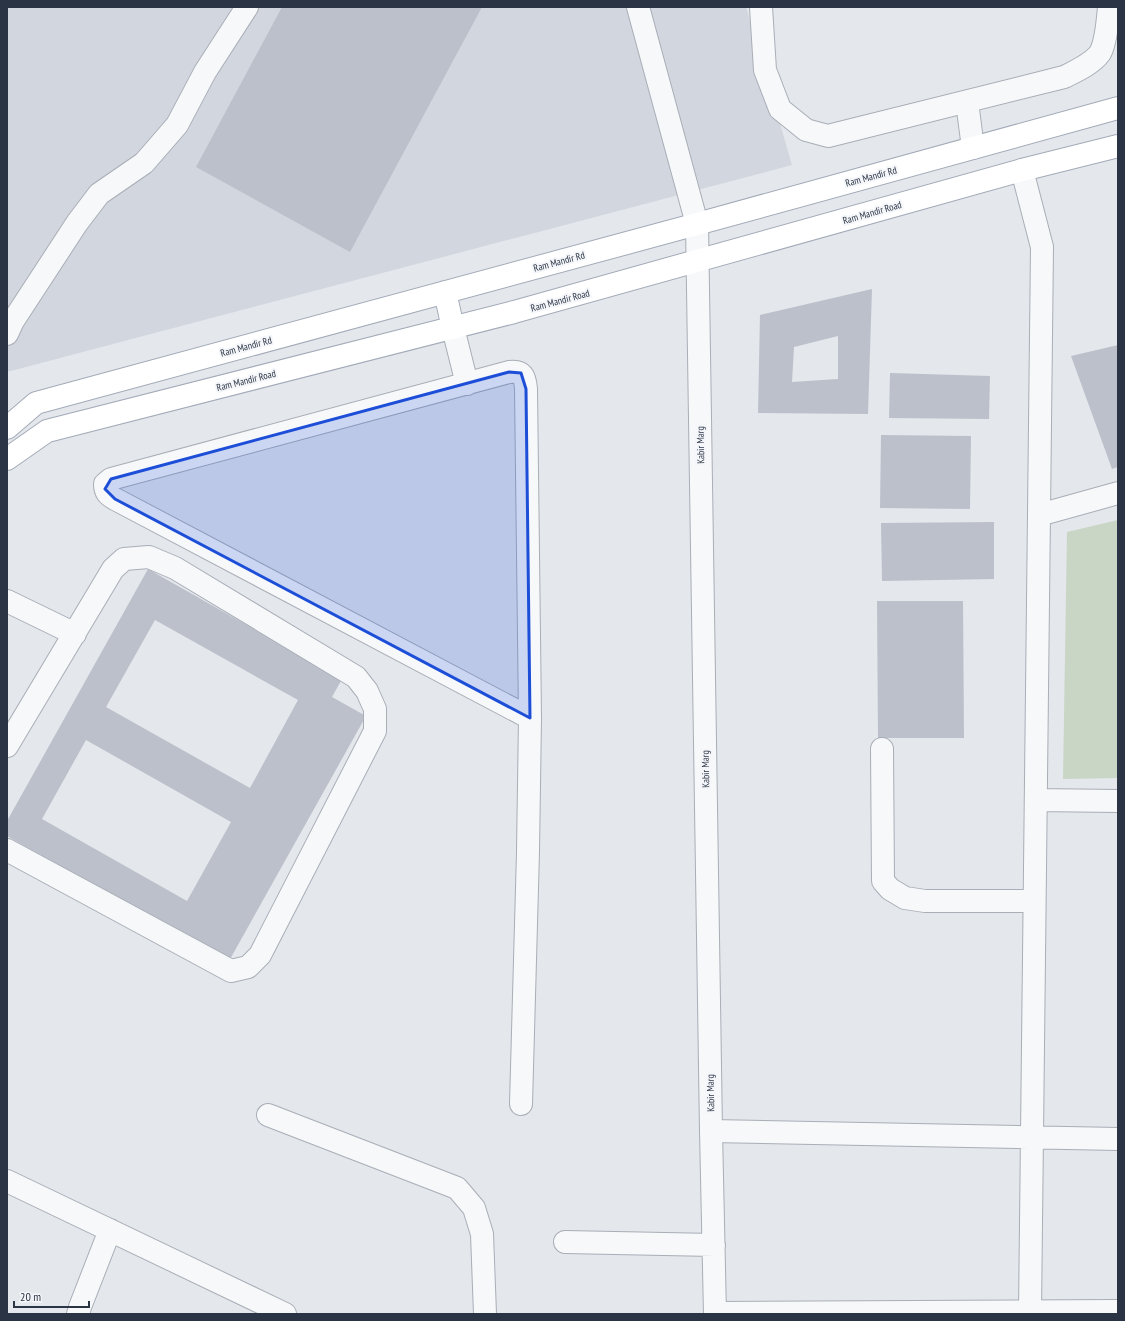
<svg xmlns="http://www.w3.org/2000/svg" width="1125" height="1321" font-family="'PT Sans Narrow',sans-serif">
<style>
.built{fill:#d2d6de}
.green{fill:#c9d6c5}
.building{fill:#bbc0ca;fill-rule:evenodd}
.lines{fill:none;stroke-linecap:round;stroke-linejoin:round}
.minor-casing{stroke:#a9aeb7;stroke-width:24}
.major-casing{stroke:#a3abb8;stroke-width:24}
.minor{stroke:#f7f8fa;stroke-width:22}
.major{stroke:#fff;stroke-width:22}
.marked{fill:#1d4ed8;fill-opacity:0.2;stroke:#1d4ed8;stroke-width:3;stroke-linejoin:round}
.labels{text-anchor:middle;stroke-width:4;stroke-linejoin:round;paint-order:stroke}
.street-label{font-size:10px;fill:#2b3445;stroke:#f4f6f9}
</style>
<rect width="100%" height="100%" fill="#e4e7ec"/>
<path class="built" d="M 7,7 L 746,7 L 792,165 L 7,372 Z"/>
<path class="green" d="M 1118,520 L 1118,778 L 1063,779 L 1067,532 Z"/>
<path class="building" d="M 282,7 L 482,7 L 350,252 L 196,167 Z
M 872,289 L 868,414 L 758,413 L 760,315 ZM 838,336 L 838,379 L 792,382 L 794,347 Z
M 1118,345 L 1118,467 L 1112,469 L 1071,356 Z
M 890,373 L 990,376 L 989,419 L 889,418 Z
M 881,435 L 971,436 L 970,509 L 880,508 Z
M 994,522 L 994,579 L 882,581 L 881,523 Z
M 148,569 L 342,679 L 332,697 L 366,716 L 229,961 L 7,836 L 7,821 ZM 155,620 L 298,700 L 250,788 L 106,707 ZM 86,740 L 231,822 L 187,901 L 42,819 Z
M 877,601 L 963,601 L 964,738 L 878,738 Z"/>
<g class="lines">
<g class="minor-casing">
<path id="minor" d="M 638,7 L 697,224 L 711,1131 L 715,1314
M 761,7 L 765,70 L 780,109 L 806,130 L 828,136 L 1064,77 C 1076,71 1092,64 1100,53 C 1106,43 1108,19 1109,7
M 967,102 L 973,148
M 1022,170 L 1042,247 L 1030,1312
M 453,328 L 467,384
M 7,334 L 13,321 L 77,223 L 99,194 L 144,163 L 177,125 L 205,72 L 247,7
M 1039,515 L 1118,493
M 7,601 L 75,634
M 7,746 L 113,569 L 124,559 L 149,557 L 175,568 L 356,677 L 367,691 L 375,709 L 375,731 L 260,955 L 248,967 L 231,971 L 7,850
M 882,749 L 883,881 L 890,889 L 905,898 L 925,901 L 1034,901
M 1036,800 L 1118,801
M 521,1104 L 528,852 L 530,718 L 526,389 C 525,377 523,370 509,372 L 111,479 L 105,484 C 105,492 108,495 115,499 L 530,718
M 268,1115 L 457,1188 L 474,1208 L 482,1234 L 485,1314
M 711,1131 L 1118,1139
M 7,1181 L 285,1314
M 565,1242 L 714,1245
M 715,1313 L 1118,1311
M 78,1314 L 80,1307 L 110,1230"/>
</g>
<g class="major-casing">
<path id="major" d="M 445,292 L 453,328
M 7,428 L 36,403 L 697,224 L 1118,108
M 7,459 L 47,431 L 514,312 L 1022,170 L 1118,146"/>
</g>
<use href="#minor" class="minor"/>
<use href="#major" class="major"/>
</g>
<path class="marked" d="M 509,372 L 521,373 L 526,389 L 530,718 L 115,499 L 105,489 L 111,479 Z"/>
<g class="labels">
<g class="street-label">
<text transform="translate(871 176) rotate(-15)" y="4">Ram Mandir Rd</text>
<text transform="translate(872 212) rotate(-16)" y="4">Ram Mandir Road</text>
<text transform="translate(559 261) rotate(-15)" y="4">Ram Mandir Rd</text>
<text transform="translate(560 300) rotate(-15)" y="4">Ram Mandir Road</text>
<text transform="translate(246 346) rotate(-15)" y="4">Ram Mandir Rd</text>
<text transform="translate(246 380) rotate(-14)" y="4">Ram Mandir Road</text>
<text transform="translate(700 445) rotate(-91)" y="4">Kabir Marg</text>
<text transform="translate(705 769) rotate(-91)" y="4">Kabir Marg</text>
<text transform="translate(710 1093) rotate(-91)" y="4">Kabir Marg</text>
</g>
</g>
<rect width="1125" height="1321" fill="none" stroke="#2b3445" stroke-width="16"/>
<path d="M14 1301v6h75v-6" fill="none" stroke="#2b3445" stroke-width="2"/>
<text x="20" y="1301" font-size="12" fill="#2b3445" stroke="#f4f6f9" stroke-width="3" paint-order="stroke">20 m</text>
</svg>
